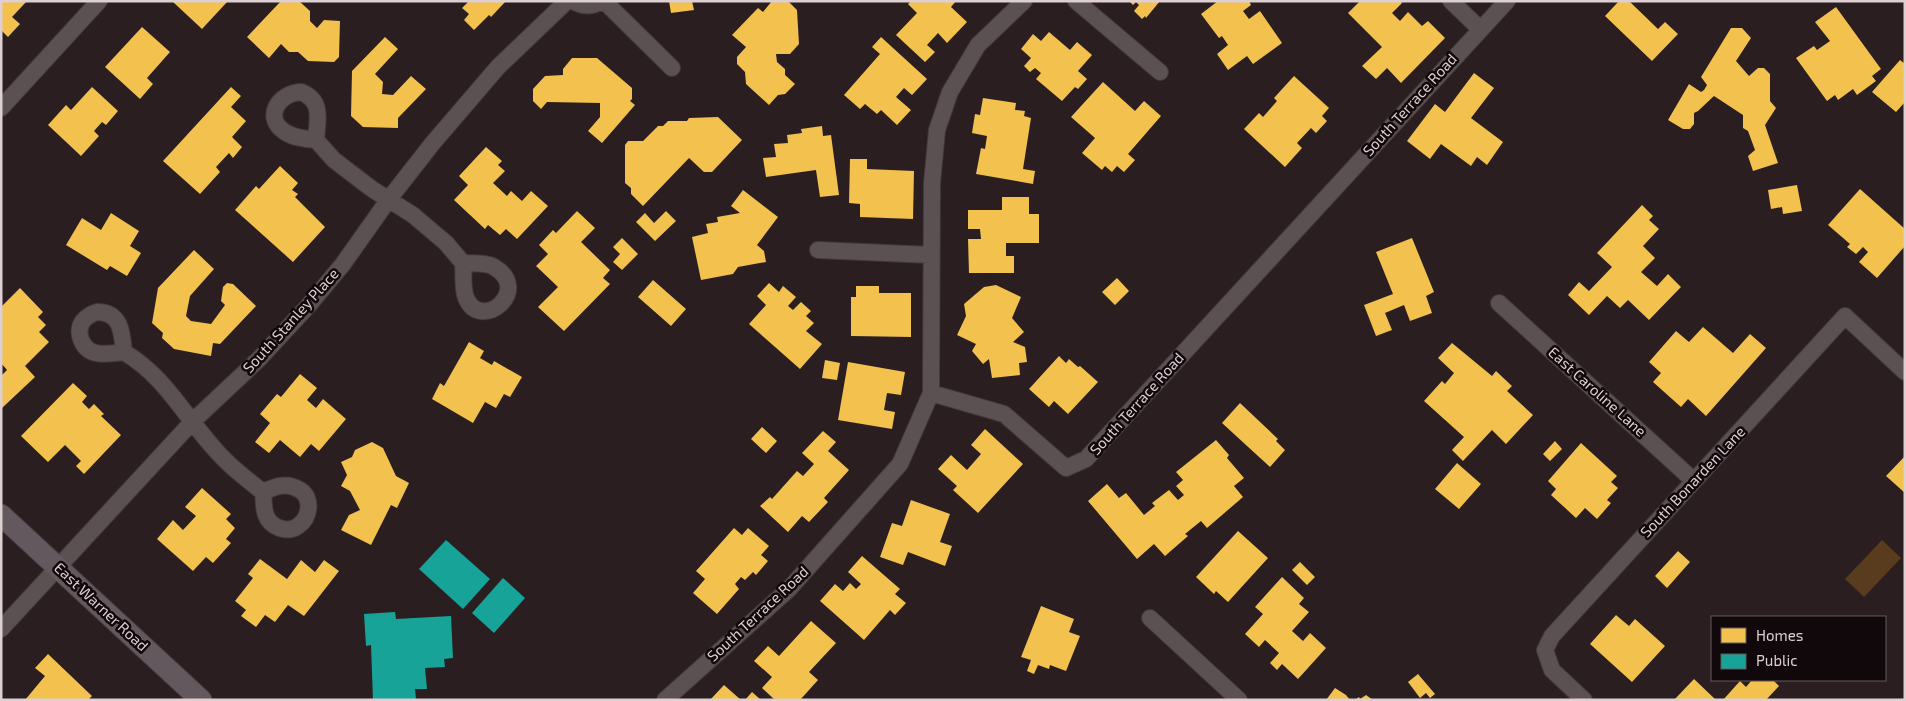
<svg xmlns="http://www.w3.org/2000/svg" width="1906" height="701" font-family="'Exo 2',sans-serif">
<style>
.green{fill:#593c1d}
.homes{fill:#f2c14e}
.public{fill:#17a398}
.lines{fill:none;stroke-linecap:round;stroke-linejoin:round}
.minor-casing{stroke:#43393b;stroke-width:18}
.major-casing{stroke:#43393b;stroke-width:23}
.minor{stroke:#5b5153;stroke-width:16}
.major{stroke:#63585d;stroke-width:21}
.labels{text-anchor:middle;stroke-width:5;stroke-linejoin:round;paint-order:stroke}
.street-label{font-size:15px;fill:#ddcfd2;stroke:#10080a}
</style>
<rect width="100%" height="100%" fill="#2a1e21"/>
<path class="green" d="M 1882,540 L 1901,558 L 1864,597 L 1845,579 Z"/>
<path class="homes" d="M 1,1 L 27,1 L 12,17 L 20,24 L 8,37 L 1,30 Z
M 172,1 L 228,1 L 202,29 Z
M 281,1 L 299,1 L 310,11 L 310,21 L 317,28 L 324,20 L 340,21 L 339,57 L 334,62 L 308,61 L 298,52 L 289,52 L 281,44 L 269,58 L 247,37 Z
M 469,1 L 506,1 L 491,17 L 489,15 L 474,30 L 464,20 L 469,14 L 462,8 Z
M 669,1 L 692,1 L 694,10 L 671,13 Z
M 772,1 L 788,1 L 797,10 L 799,44 L 790,54 L 776,54 L 777,62 L 785,69 L 785,75 L 795,84 L 785,94 L 778,95 L 769,105 L 746,84 L 745,72 L 737,64 L 737,57 L 746,47 L 732,35 L 758,8 L 763,12 Z
M 911,1 L 956,1 L 951,7 L 967,22 L 947,43 L 938,33 L 927,45 L 935,52 L 925,62 L 896,35 L 917,13 L 908,4 Z
M 1129,1 L 1160,1 L 1146,18 L 1145,16 L 1142,19 L 1134,11 L 1139,5 L 1136,2 L 1133,5 Z
M 1218,1 L 1249,1 L 1251,5 L 1243,11 L 1249,19 L 1260,11 L 1282,43 L 1253,64 L 1247,56 L 1228,70 L 1217,54 L 1228,45 L 1222,36 L 1219,38 L 1201,14 Z
M 1360,1 L 1400,1 L 1402,3 L 1392,13 L 1400,21 L 1408,12 L 1422,26 L 1428,21 L 1445,38 L 1401,83 L 1387,68 L 1376,79 L 1362,66 L 1382,47 L 1348,13 Z
M 1619,1 L 1629,1 L 1658,29 L 1665,22 L 1678,34 L 1652,61 L 1605,16 Z
M 1836,7 L 1881,69 L 1872,76 L 1876,81 L 1857,95 L 1853,89 L 1838,100 L 1835,95 L 1827,101 L 1796,58 L 1814,46 L 1817,50 L 1830,41 L 1815,22 Z
M 142,27 L 170,52 L 147,78 L 153,84 L 140,99 L 105,67 Z
M 1731,28 L 1742,28 L 1751,38 L 1736,61 L 1749,76 L 1758,68 L 1764,68 L 1770,74 L 1770,101 L 1776,108 L 1765,125 L 1778,163 L 1753,171 L 1748,156 L 1755,150 L 1748,131 L 1743,128 L 1743,115 L 1714,96 L 1698,111 L 1694,113 L 1694,124 L 1690,129 L 1683,129 L 1668,120 L 1689,84 L 1701,92 L 1704,90 L 1707,85 L 1701,77 Z
M 1049,32 L 1070,50 L 1077,42 L 1092,55 L 1078,71 L 1087,79 L 1078,89 L 1075,87 L 1062,101 L 1036,79 L 1041,73 L 1035,68 L 1030,72 L 1024,66 L 1031,58 L 1021,49 L 1033,34 L 1041,41 Z
M 385,37 L 398,49 L 375,74 L 383,82 L 382,94 L 393,95 L 411,76 L 426,89 L 398,118 L 398,128 L 363,127 L 351,116 L 352,71 Z
M 881,37 L 927,79 L 912,95 L 904,88 L 896,97 L 911,110 L 897,125 L 881,110 L 877,114 L 865,104 L 860,109 L 844,95 L 880,54 L 872,47 Z
M 572,58 L 597,58 L 632,88 L 632,99 L 630,101 L 635,105 L 602,143 L 588,131 L 600,117 L 600,103 L 547,102 L 541,109 L 533,101 L 533,89 L 545,76 L 563,75 L 563,69 Z
M 1900,60 L 1905,64 L 1905,102 L 1896,112 L 1872,92 Z
M 1474,73 L 1494,88 L 1471,118 L 1503,142 L 1487,165 L 1477,157 L 1471,166 L 1441,144 L 1430,159 L 1407,141 L 1435,104 L 1445,112 Z
M 1294,76 L 1329,108 L 1322,116 L 1327,121 L 1316,133 L 1311,128 L 1297,143 L 1302,148 L 1285,167 L 1244,129 L 1259,113 L 1263,117 L 1277,101 L 1274,98 Z
M 1103,82 L 1135,111 L 1144,101 L 1161,116 L 1128,154 L 1135,160 L 1124,172 L 1117,166 L 1112,172 L 1105,166 L 1102,170 L 1082,153 L 1095,138 L 1071,117 Z
M 92,87 L 118,111 L 106,125 L 102,122 L 94,131 L 99,136 L 81,156 L 48,125 L 66,105 L 71,110 Z
M 231,87 L 241,96 L 231,107 L 246,121 L 232,137 L 242,147 L 233,158 L 229,153 L 216,167 L 220,172 L 200,194 L 163,161 Z
M 983,98 L 1016,103 L 1015,110 L 1025,111 L 1024,116 L 1031,118 L 1023,169 L 1035,171 L 1033,184 L 976,174 L 981,148 L 985,149 L 987,136 L 972,133 L 975,114 L 980,115 Z
M 718,117 L 742,140 L 712,172 L 704,172 L 689,158 L 643,206 L 631,194 L 631,188 L 625,183 L 625,145 L 628,141 L 643,141 L 658,126 L 663,126 L 668,121 L 687,121 L 689,118 Z
M 822,126 L 823,136 L 831,135 L 839,195 L 820,197 L 816,170 L 766,177 L 763,158 L 776,157 L 774,144 L 788,143 L 787,135 L 802,133 L 801,129 Z
M 486,147 L 502,161 L 498,165 L 505,171 L 493,183 L 507,196 L 511,191 L 522,201 L 531,191 L 548,206 L 517,239 L 506,229 L 500,235 L 488,225 L 485,229 L 454,200 L 468,185 L 459,176 Z
M 850,159 L 867,159 L 867,169 L 914,171 L 913,219 L 860,217 L 860,204 L 849,203 Z
M 280,166 L 298,183 L 292,190 L 298,194 L 295,197 L 325,227 L 293,262 L 235,210 L 256,186 L 259,189 Z
M 1797,185 L 1802,211 L 1783,214 L 1782,207 L 1771,209 L 1768,190 Z
M 1860,189 L 1905,229 L 1905,246 L 1877,278 L 1859,262 L 1868,252 L 1863,247 L 1856,254 L 1847,247 L 1850,244 L 1828,225 Z
M 743,190 L 778,217 L 757,245 L 764,251 L 766,262 L 738,267 L 733,274 L 701,280 L 692,237 L 708,233 L 706,224 L 718,222 L 717,217 L 740,213 L 731,206 Z
M 1002,197 L 1029,197 L 1029,214 L 1039,214 L 1039,243 L 1006,243 L 1006,256 L 1014,256 L 1014,273 L 969,273 L 968,239 L 981,239 L 980,229 L 968,229 L 968,210 L 1002,210 Z
M 1642,205 L 1653,216 L 1649,220 L 1659,229 L 1643,246 L 1655,258 L 1641,272 L 1657,286 L 1668,274 L 1681,287 L 1649,320 L 1628,300 L 1620,308 L 1607,296 L 1589,315 L 1568,295 L 1579,282 L 1589,291 L 1612,267 L 1597,253 Z
M 577,211 L 595,228 L 581,242 L 610,270 L 603,278 L 610,284 L 564,331 L 538,307 L 558,287 L 536,266 L 548,254 L 539,245 L 553,230 L 556,233 Z
M 666,211 L 676,221 L 655,241 L 636,222 L 645,213 L 654,223 Z
M 111,213 L 139,231 L 130,246 L 141,253 L 127,276 L 110,266 L 107,270 L 66,245 L 82,218 L 101,230 Z
M 622,238 L 638,254 L 622,270 L 613,262 L 620,254 L 613,247 Z
M 1412,238 L 1434,292 L 1426,296 L 1432,313 L 1410,321 L 1404,305 L 1385,313 L 1392,330 L 1376,336 L 1364,305 L 1393,294 L 1376,252 Z
M 194,250 L 214,269 L 190,296 L 186,316 L 191,321 L 211,324 L 225,305 L 221,301 L 223,287 L 227,283 L 233,284 L 256,306 L 220,344 L 213,343 L 211,356 L 174,349 L 162,338 L 163,333 L 152,323 L 158,288 Z
M 1117,278 L 1129,291 L 1115,305 L 1102,292 Z
M 653,280 L 686,309 L 671,326 L 638,297 Z
M 769,283 L 779,292 L 783,286 L 796,297 L 788,306 L 793,310 L 801,302 L 811,311 L 806,316 L 814,323 L 806,331 L 822,344 L 800,369 L 749,324 L 766,305 L 757,296 Z
M 996,285 L 1021,297 L 1012,318 L 1024,332 L 1013,342 L 1025,347 L 1027,362 L 1019,363 L 1020,375 L 992,378 L 989,359 L 983,364 L 972,351 L 976,344 L 957,335 L 966,316 L 964,304 L 984,287 Z
M 856,286 L 879,286 L 879,293 L 911,293 L 911,337 L 851,336 L 851,297 L 856,297 Z
M 20,288 L 43,312 L 38,317 L 46,325 L 39,332 L 49,342 L 25,366 L 35,377 L 1,409 L 1,376 L 7,370 L 1,363 L 1,307 Z
M 1703,327 L 1733,353 L 1750,334 L 1766,348 L 1706,416 L 1688,399 L 1681,407 L 1653,382 L 1661,373 L 1649,362 L 1676,331 L 1689,342 Z
M 469,342 L 484,351 L 480,358 L 492,365 L 494,361 L 522,377 L 510,397 L 504,394 L 496,408 L 485,402 L 473,423 L 432,399 L 440,383 L 444,386 Z
M 1452,343 L 1492,376 L 1496,371 L 1512,386 L 1507,391 L 1533,415 L 1506,444 L 1492,430 L 1463,461 L 1452,450 L 1464,437 L 1424,401 L 1442,381 L 1445,384 L 1454,373 L 1438,358 Z
M 1059,356 L 1066,363 L 1069,359 L 1078,367 L 1080,366 L 1098,382 L 1068,414 L 1054,401 L 1049,407 L 1029,389 Z
M 825,360 L 840,363 L 837,380 L 822,378 Z
M 848,362 L 905,372 L 901,395 L 887,393 L 884,410 L 895,412 L 892,429 L 838,420 Z
M 300,374 L 317,388 L 307,400 L 316,408 L 323,399 L 346,419 L 319,451 L 311,444 L 300,457 L 280,440 L 269,453 L 255,442 L 270,423 L 260,414 L 277,394 L 281,397 Z
M 73,383 L 87,396 L 82,402 L 89,409 L 94,404 L 104,414 L 101,416 L 121,435 L 84,474 L 76,466 L 81,461 L 65,445 L 48,462 L 21,436 Z
M 1240,403 L 1278,439 L 1276,441 L 1285,450 L 1270,467 L 1222,423 Z
M 762,427 L 777,441 L 766,453 L 751,439 Z
M 985,429 L 1023,464 L 978,513 L 953,490 L 957,486 L 938,469 L 951,455 L 967,470 L 981,454 L 971,445 Z
M 823,431 L 836,442 L 828,451 L 849,470 L 824,498 L 828,502 L 809,522 L 802,516 L 788,532 L 760,506 L 770,497 L 772,499 L 797,471 L 803,476 L 814,464 L 802,453 Z
M 1216,440 L 1229,455 L 1227,458 L 1244,478 L 1234,486 L 1243,497 L 1207,528 L 1201,521 L 1185,534 L 1188,536 L 1165,556 L 1154,544 L 1137,559 L 1088,501 L 1107,484 L 1119,498 L 1126,493 L 1144,515 L 1155,506 L 1152,503 L 1169,490 L 1178,500 L 1184,495 L 1176,486 L 1183,480 L 1176,472 Z
M 1555,441 L 1562,449 L 1550,461 L 1543,454 Z
M 372,442 L 383,448 L 396,476 L 409,483 L 397,508 L 391,505 L 371,545 L 341,530 L 349,515 L 360,510 L 350,491 L 341,486 L 347,475 L 341,462 L 352,457 L 355,450 Z
M 1581,443 L 1617,476 L 1611,482 L 1618,488 L 1607,500 L 1611,503 L 1597,519 L 1585,508 L 1576,518 L 1551,495 L 1556,489 L 1548,481 Z
M 1905,456 L 1905,493 L 1886,476 Z
M 1457,463 L 1481,484 L 1459,509 L 1435,489 Z
M 202,488 L 231,514 L 226,519 L 235,528 L 226,539 L 231,543 L 213,563 L 206,557 L 193,571 L 157,539 L 173,520 L 183,530 L 196,516 L 185,507 Z
M 911,500 L 950,514 L 940,542 L 952,546 L 945,566 L 908,552 L 903,565 L 880,557 L 892,523 L 902,526 Z
M 734,528 L 742,535 L 748,528 L 769,546 L 761,555 L 768,561 L 756,575 L 753,572 L 745,580 L 741,577 L 735,584 L 739,589 L 717,614 L 693,593 L 705,579 L 696,571 Z
M 1238,531 L 1268,558 L 1228,602 L 1216,591 L 1214,594 L 1196,577 Z
M 1678,551 L 1690,562 L 1667,588 L 1655,576 Z
M 862,556 L 900,589 L 895,594 L 906,603 L 895,615 L 890,610 L 864,640 L 820,601 L 835,584 L 843,591 L 850,583 L 856,589 L 861,584 L 848,572 Z
M 260,559 L 287,579 L 301,560 L 315,572 L 324,560 L 339,571 L 304,616 L 288,605 L 275,622 L 265,615 L 256,627 L 241,616 L 246,610 L 235,601 L 253,578 L 248,574 Z
M 1300,562 L 1315,577 L 1307,585 L 1292,570 Z
M 1282,577 L 1304,598 L 1299,604 L 1309,612 L 1292,631 L 1303,641 L 1310,633 L 1326,648 L 1298,679 L 1282,664 L 1277,670 L 1270,663 L 1279,653 L 1265,640 L 1259,647 L 1245,634 L 1263,614 L 1255,607 Z
M 1041,606 L 1074,619 L 1069,632 L 1080,636 L 1066,671 L 1050,665 L 1049,669 L 1038,665 L 1034,674 L 1027,671 L 1031,660 L 1021,657 Z
M 1616,615 L 1629,626 L 1635,619 L 1665,646 L 1632,682 L 1590,644 Z
M 811,621 L 836,643 L 809,672 L 818,680 L 800,700 L 775,700 L 762,688 L 772,677 L 754,661 L 768,646 L 779,656 Z
M 48,654 L 92,696 L 88,700 L 25,700 L 45,676 L 35,668 Z
M 1418,674 L 1435,694 L 1430,698 L 1426,693 L 1420,698 L 1408,682 Z
M 1694,679 L 1716,700 L 1674,700 Z
M 1752,680 L 1773,680 L 1779,686 L 1766,700 L 1723,700 L 1740,681 L 1746,687 Z
M 724,685 L 741,700 L 710,700 Z
M 1335,688 L 1346,695 L 1350,700 L 1326,700 Z
M 752,692 L 761,700 L 745,700 Z
M 1366,695 L 1373,700 L 1355,700 L 1359,697 L 1360,699 Z"/>
<path class="public" d="M 446,540 L 490,579 L 463,609 L 419,569 Z
M 503,578 L 525,598 L 494,633 L 472,613 Z
M 395,612 L 396,619 L 451,616 L 453,658 L 444,659 L 445,667 L 425,668 L 427,689 L 415,689 L 416,699 L 373,700 L 371,645 L 366,646 L 364,614 Z"/>
<g class="lines">
<g class="minor-casing">
<path id="minor" d="M 573,1 C 583,7 592,7 602,1
M 604,1 L 672,68
M 1076,1 L 1160,72
M 1451,1 L 1480,29
M 301,92 C 324,101 317,121 316,140 C 306,139 294,138 285,132 C 263,118 278,93 301,92 Z
M 1,108 L 99,1
M 316,140 L 334,160 L 372,189 L 413,215 L 446,243 L 463,263
M 818,250 L 931,255
M 463,263 C 472,264 486,262 494,267 C 533,290 481,333 466,298 C 462,288 464,274 463,263 Z
M 1499,303 L 1694,481
M 97,312 C 121,312 122,332 124,352 C 115,353 105,355 96,353 C 82,350 75,332 83,321 C 87,316 91,314 97,312 Z
M 124,352 C 164,376 182,412 212,446 C 227,464 245,478 263,492 C 264,499 263,508 266,515 C 270,527 287,534 298,526 C 310,518 313,498 300,490 C 287,482 276,486 263,492
M 931,393 L 1004,414 L 1066,468 L 1086,459 L 1507,1
M 1150,618 L 1239,700
M 1,629 L 193,421 L 259,359 L 309,305 L 343,264 L 389,199 L 432,144 L 498,67 L 567,1
M 665,700 L 789,589 L 900,464 L 931,393 L 932,183 L 937,130 L 950,92 L 978,45 L 1024,1
M 1584,700 L 1552,670 L 1545,650 L 1552,636 L 1845,316 L 1905,372"/>
</g>
<g class="major-casing">
<path id="major" d="M 1,515 L 201,700"/>
</g>
<use href="#minor" class="minor"/>
<use href="#major" class="major"/>
</g>
<g class="labels">
<g class="street-label">
<text transform="translate(1410 105) rotate(-48)" y="5">South Terrace Road</text>
<text transform="translate(291 321) rotate(-48)" y="5">South Stanley Place</text>
<text transform="translate(1597 392) rotate(42)" y="5">East Caroline Lane</text>
<text transform="translate(1137 404) rotate(-48)" y="5">South Terrace Road</text>
<text transform="translate(1693 482) rotate(-47)" y="5">South Bonarden Lane</text>
<text transform="translate(101 607) rotate(43)" y="5">East Warner Road</text>
<text transform="translate(758 614) rotate(-43)" y="5">South Terrace Road</text>
</g>
</g>
<rect width="1906" height="701" fill="none" stroke="#ddcfd2" stroke-width="5"/>
<rect x="1711" y="616" width="175" height="65" fill="#10080a" stroke="#62585a"/>
<rect x="1721" y="628" width="25" height="15" fill="#f2c14e" stroke="#62585a"/>
<text x="1756" y="641" font-size="15" fill="#ddcfd2">Homes</text>
<rect x="1721" y="654" width="25" height="15" fill="#17a398" stroke="#62585a"/>
<text x="1756" y="666" font-size="15" fill="#ddcfd2">Public</text>
</svg>
